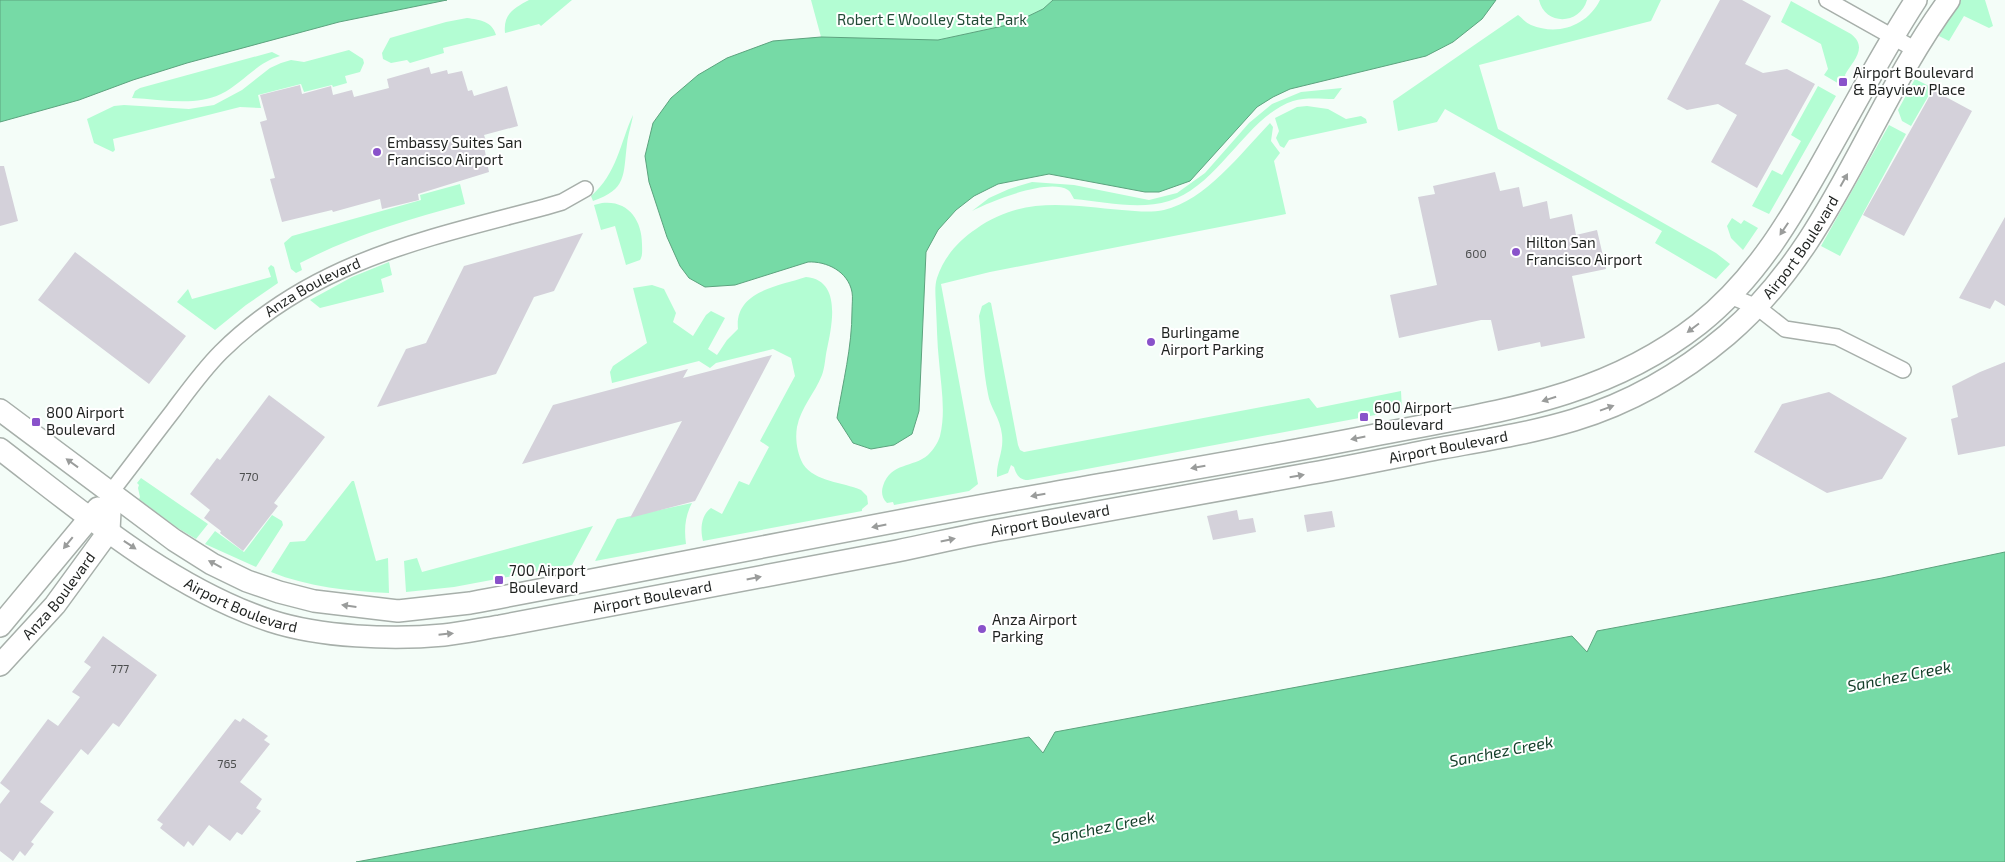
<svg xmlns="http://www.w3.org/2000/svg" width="2005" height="862" font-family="'Exo 2',sans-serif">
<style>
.green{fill:#b3fdd3}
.water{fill:#76daa6;stroke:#5ca37e}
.building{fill:#d4d1da}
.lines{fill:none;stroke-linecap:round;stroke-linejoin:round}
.minor-casing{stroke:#a7afaa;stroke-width:18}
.secondary-casing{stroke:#a7afaa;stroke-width:24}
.minor{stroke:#fff;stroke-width:15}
.secondary{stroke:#fff;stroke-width:21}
.oneway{fill:#9a9c9b}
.poi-dot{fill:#8952ca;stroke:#fff;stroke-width:2}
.labels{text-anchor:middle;stroke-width:4;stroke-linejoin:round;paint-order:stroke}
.number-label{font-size:12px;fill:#4c4e4e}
.park-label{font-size:15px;fill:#224c37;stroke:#fff}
.poi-label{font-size:15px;fill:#1f2220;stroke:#fff;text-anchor:start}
.street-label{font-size:15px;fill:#1f2220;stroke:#fff}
.water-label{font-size:16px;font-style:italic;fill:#133e29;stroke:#fff}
</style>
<rect width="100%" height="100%" fill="#f4fdf8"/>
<path class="green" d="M 529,0 L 572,0 L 541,26 L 539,24 L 505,33 C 503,14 514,8 529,0 Z
M 811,0 L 1053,0 L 1043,9 L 1012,24 L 938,40 L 821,37 Z
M 1539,0 L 1587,0 C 1580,25 1545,26 1539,0 Z
M 1600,0 L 1661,0 L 1651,21 L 1479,65 L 1498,129 L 1716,253 L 1730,264 L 1716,279 L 1655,243 L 1662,231 L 1445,109 L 1437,122 L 1398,131 L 1393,101 L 1518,15 C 1522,18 1526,23 1531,25 C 1558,36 1587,26 1600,0 Z
M 1960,0 L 1985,0 L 1993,26 L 1989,28 L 1964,16 L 1949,41 L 1939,36 Z
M 1791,1 L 1851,34 C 1869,48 1852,62 1845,75 L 1846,77 L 1841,85 L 1824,75 L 1828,69 L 1821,44 L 1781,22 Z
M 467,18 C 480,20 492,21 496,35 L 443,48 L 444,53 L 410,63 L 407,60 L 391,63 L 383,59 L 382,53 L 390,38 L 446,22 Z
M 349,50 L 363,59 L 364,63 L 360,72 L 345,76 L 347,83 L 333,87 L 332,85 L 304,92 L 301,84 L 258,95 L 261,108 L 240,107 L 113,139 L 115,150 L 113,152 L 94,143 L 87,119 L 114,106 L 124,105 L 189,109 L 214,105 L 242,90 L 270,68 L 281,63 L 291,60 L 304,62 Z
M 272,52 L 280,56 C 256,63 243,83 221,94 C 194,107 161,99 132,98 L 135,91 L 140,88 Z
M 1915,79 L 1933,88 L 1911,126 L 1902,121 L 1898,110 Z
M 1818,86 L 1836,96 L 1769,214 L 1752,206 L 1772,170 L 1782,175 L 1801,141 L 1791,135 Z
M 1342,88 L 1334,99 C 1321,99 1306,97 1293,101 C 1247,116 1218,187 1169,201 C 1140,210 1104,202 1074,199 C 1072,196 1071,192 1068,190 C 1048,178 991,201 972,211 L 989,198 L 1009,189 L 1032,182 L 1074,185 L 1149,200 L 1177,193 L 1205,173 L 1249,123 L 1272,104 L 1301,92 Z
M 1307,106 L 1328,109 L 1346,119 L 1361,116 L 1366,119 L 1367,123 L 1289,140 L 1284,148 L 1280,146 L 1276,138 L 1279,131 L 1275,118 L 1297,107 Z
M 633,115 C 632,123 628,134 627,144 C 623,176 627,189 593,201 L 591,196 C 617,174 620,143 633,115 Z
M 1270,123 L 1273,127 L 1271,141 L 1280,153 L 1274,161 L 1286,214 L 990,272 L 941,284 L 978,484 L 969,491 L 894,505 L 893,502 L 887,503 C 882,498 881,492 883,486 C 891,462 913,468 928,455 C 933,450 938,443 940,436 C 946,412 941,386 939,361 C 937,343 937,326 936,308 C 936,299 934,287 937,278 C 944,257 958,241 976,229 C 1024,195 1069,206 1122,210 C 1136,211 1150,213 1164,210 C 1205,201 1242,152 1270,123 Z
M 1889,125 L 1906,134 L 1840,256 L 1821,246 Z
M 460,184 L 465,204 C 406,220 354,235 300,263 L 302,270 L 296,273 L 291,269 L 284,243 L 292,236 L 421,200 L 420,195 Z
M 602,203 C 628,200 642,220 642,244 C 642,250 643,255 640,260 L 626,265 L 615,226 L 601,230 L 594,205 Z
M 1732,218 L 1741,224 L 1744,220 L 1758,228 L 1743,250 L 1731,238 L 1727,226 Z
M 389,262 L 392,275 L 381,279 L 384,292 L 320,308 L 310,300 L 352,277 Z
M 271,265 L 274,267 L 278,283 L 246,305 L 215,330 L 177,302 L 188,289 L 192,299 L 271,277 L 268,268 Z
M 806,277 C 842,280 832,325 827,349 C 825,358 825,367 822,375 C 815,393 801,407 797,427 C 795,439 797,453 803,464 C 815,482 843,482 861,490 L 867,496 L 868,504 L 862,509 L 862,511 L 703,541 C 700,530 701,515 711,508 L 722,514 L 739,481 L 749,485 L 769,447 L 760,441 L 795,376 L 791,358 L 773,349 L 716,363 L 710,368 L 699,361 L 612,383 L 610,372 L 613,366 L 647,343 L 633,288 L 652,285 L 664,289 L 676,313 L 673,322 L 693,336 L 706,315 L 711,311 L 725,318 L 708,349 L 717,355 L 727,340 L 738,329 C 734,291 779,286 806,277 Z
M 989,302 L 991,303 L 1018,445 L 1020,450 L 1024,452 L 1309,398 L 1317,408 L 1401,391 L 1402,410 L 1028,480 C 1019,480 1016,474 1014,467 L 1011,465 L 1008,473 L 997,477 C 996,462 1004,452 1002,435 C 1000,417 990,408 988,394 C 983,369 982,342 979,316 L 982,306 Z
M 141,478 L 208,524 L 196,539 L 176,527 L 139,499 L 140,497 L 138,488 L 139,485 L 137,483 Z
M 352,481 L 354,481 L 376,561 L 388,558 L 389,593 C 349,591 308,587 271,572 L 290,542 L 305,541 Z
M 692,503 C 685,516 684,529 686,544 L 595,561 L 617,519 Z
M 272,515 L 282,521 L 283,525 L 256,567 L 205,544 L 215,531 L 244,552 Z
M 593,526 L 572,565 L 454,587 L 406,592 L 404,561 L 417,558 L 422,572 Z"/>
<path class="water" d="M 0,0 L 447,0 L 339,22 L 187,63 L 133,80 L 79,100 L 0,122 Z
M 1053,0 L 1496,0 L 1482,19 L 1453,42 L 1426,56 L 1290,89 L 1273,97 L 1257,107 L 1190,181 L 1159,192 L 1145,192 L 1049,174 L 998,184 L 974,196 L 956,210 L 938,230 L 926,252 L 919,411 L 912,434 L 894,445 L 871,449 L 853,443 L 837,418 C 843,382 852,347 852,311 C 852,305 853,297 852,292 C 848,271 826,261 808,262 L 735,285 L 705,287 L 689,278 L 680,266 L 667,237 L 649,182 L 645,156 L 653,123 L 671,98 L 698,75 L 727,58 L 773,41 L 821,37 L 938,40 L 1012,24 L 1043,9 Z
M 2005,552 L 2005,862 L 356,862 L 1029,737 L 1043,753 L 1055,732 L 1572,636 L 1587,652 L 1597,631 L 1882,578 Z"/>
<path class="building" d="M 1720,0 L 1742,0 L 1771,16 L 1745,64 L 1763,73 L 1787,69 L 1815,84 L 1757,188 L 1711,162 L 1737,115 L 1718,104 L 1687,110 L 1667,99 Z
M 429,67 L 431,74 L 447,70 L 448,74 L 462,71 L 468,91 L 472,90 L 474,96 L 507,86 L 518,126 L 484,135 L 486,141 L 483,141 L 489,172 L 418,194 L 419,200 L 382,209 L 380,199 L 333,212 L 332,210 L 282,222 L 270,179 L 275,178 L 260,122 L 267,120 L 260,95 L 300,85 L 302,94 L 331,86 L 333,95 L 352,90 L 354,97 L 389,88 L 387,79 Z
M 1933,90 L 1972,111 L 1904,236 L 1863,215 Z
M 0,166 L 4,166 L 18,221 L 0,226 Z
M 1495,172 L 1500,191 L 1519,187 L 1523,207 L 1547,201 L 1550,219 L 1572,214 L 1576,235 L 1597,230 L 1606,269 L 1572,276 L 1585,338 L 1541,347 L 1540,342 L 1498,351 L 1491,320 L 1481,320 L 1399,338 L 1390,295 L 1437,285 L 1418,197 L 1435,194 L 1433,186 Z
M 2005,217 L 2005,306 L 1995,300 L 1990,309 L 1959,298 Z
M 583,233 L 554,291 L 534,297 L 496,374 L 377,407 L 406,349 L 426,343 L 464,266 Z
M 75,252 L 186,336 L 149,384 L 38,300 Z
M 772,355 L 695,501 L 630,518 L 682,421 L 522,464 L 553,405 L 688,369 L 683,378 Z
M 2005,362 L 2005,446 L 1958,455 L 1951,419 L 1958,417 L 1952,386 L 1980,372 Z
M 1829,392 L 1907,438 L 1882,479 L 1827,493 L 1754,452 L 1782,404 Z
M 269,395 L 325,437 L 274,503 L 278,506 L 243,551 L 220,533 L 221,531 L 204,518 L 210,510 L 190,494 L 217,458 L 220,460 Z
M 1237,510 L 1239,520 L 1253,518 L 1256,532 L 1213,540 L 1207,516 Z
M 1332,511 L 1335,527 L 1307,532 L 1304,515 Z
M 103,636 L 157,675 L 119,727 L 113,723 L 88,755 L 81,749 L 40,802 L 54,812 L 31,842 L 34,844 L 25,856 L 20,851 L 13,861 L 0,851 L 0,804 L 10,791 L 0,783 L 48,719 L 58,726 L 80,697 L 72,692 L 91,667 L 84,662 Z
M 243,718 L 268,736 L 264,740 L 270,744 L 240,782 L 262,799 L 256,808 L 261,811 L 242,835 L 237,832 L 230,841 L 209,825 L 193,846 L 188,841 L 184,847 L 160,828 L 163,824 L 157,820 L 235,719 L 240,722 Z"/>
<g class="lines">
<g class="minor-casing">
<g id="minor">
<path d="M 1827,0 L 1916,50"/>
<path d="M 1730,296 L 1757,307 L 1785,329 L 1837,337 L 1903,370"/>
<path id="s1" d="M 111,492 C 132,465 152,438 173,411 C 188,391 203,370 221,352 C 313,261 425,239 545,207 L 562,202 L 585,189"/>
</g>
</g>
<g class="secondary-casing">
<g id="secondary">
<path d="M 0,410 L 174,540 L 212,564 L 247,581 L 279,592 L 314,601 L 398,611 L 470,603 C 664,567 858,527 1052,493 C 1161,474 1271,456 1380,434 C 1497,411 1602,400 1699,324 C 1757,278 1793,215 1828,152 C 1857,101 1884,49 1916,0"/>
<path id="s2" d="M 0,449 C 82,512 171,588 271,621 C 320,637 392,640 444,635 C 462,633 481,629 500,626 C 632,601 764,576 897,551 C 932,544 968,535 1004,529 C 1103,511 1202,493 1302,475 C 1349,467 1395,457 1442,448 C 1486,440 1531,433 1574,420 C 1630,403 1682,373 1727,335 C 1832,246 1869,108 1949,0"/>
<path d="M 0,626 L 98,508"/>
<path id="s3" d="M 0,665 L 55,605 L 109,531 L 111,492"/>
</g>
</g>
<use href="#minor" class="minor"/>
<use href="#secondary" class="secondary"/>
</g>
<defs><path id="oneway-solid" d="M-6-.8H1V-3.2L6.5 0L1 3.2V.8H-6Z" transform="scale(1.25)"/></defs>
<g class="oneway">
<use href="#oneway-solid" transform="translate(1844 180) rotate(-61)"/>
<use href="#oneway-solid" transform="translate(1784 229) rotate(124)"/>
<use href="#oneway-solid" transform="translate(1693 328) rotate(143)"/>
<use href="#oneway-solid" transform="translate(1549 399) rotate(163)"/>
<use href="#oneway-solid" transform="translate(1607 408) rotate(-20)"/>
<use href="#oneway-solid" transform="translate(1358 438) rotate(169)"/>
<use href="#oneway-solid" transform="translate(72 463) rotate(-144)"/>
<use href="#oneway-solid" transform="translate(1198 467) rotate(170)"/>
<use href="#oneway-solid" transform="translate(1297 476) rotate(-10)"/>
<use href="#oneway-solid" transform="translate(1038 495) rotate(170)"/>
<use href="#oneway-solid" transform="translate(879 526) rotate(169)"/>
<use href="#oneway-solid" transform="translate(948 540) rotate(-12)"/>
<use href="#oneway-solid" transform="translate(68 543) rotate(129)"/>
<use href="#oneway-solid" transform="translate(130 545) rotate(34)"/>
<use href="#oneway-solid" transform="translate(215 564) rotate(-152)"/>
<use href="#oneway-solid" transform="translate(754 578) rotate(-11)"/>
<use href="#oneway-solid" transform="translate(349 606) rotate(-172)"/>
<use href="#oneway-solid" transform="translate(446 634) rotate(-6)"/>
</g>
<g class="poi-dot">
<rect x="1838" y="77" width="10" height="10" rx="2.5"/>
<circle cx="377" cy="152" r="5"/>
<circle cx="1516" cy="252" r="5"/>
<circle cx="1151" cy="342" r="5"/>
<rect x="1359" y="412" width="10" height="10" rx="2.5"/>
<rect x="31" y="417" width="10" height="10" rx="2.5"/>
<rect x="494" y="575" width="10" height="10" rx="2.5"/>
<circle cx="982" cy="629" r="5"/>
</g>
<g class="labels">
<g class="number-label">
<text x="1476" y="258">600</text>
<text x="249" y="481">770</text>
<text x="120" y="673">777</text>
<text x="227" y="768">765</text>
</g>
<g class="park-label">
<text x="932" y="25">Robert E Woolley State Park</text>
</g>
<g class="poi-label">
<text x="1853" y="78">Airport Boulevard<tspan x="1853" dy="17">&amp; Bayview Place</tspan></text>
<text x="387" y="148">Embassy Suites San<tspan x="387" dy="17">Francisco Airport</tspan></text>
<text x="1526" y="248">Hilton San<tspan x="1526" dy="17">Francisco Airport</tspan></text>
<text x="1161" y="338">Burlingame<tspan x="1161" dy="17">Airport Parking</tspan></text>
<text x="1374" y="413">600 Airport<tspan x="1374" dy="17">Boulevard</tspan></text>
<text x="46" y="418">800 Airport<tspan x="46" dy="17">Boulevard</tspan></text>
<text x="509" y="576">700 Airport<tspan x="509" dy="17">Boulevard</tspan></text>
<text x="992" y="625">Anza Airport<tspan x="992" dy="17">Parking</tspan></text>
</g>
<g class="street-label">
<text dy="5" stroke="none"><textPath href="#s2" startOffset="1939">Airport Boulevard</textPath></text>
<text dy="5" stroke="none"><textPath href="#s1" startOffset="291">Anza Boulevard</textPath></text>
<text dy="5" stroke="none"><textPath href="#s2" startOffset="1519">Airport Boulevard</textPath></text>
<text dy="5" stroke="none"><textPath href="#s2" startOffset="1114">Airport Boulevard</textPath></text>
<text dy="5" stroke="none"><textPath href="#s3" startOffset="91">Anza Boulevard</textPath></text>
<text dy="5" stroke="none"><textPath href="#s2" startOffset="709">Airport Boulevard</textPath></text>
<text dy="5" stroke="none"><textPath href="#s2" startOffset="289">Airport Boulevard</textPath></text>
</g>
<g class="water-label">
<text transform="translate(1899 676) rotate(-11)" y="6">Sanchez Creek</text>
<text transform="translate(1501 751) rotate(-11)" y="6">Sanchez Creek</text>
<text transform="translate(1103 827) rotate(-12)" y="6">Sanchez Creek</text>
</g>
</g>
</svg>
